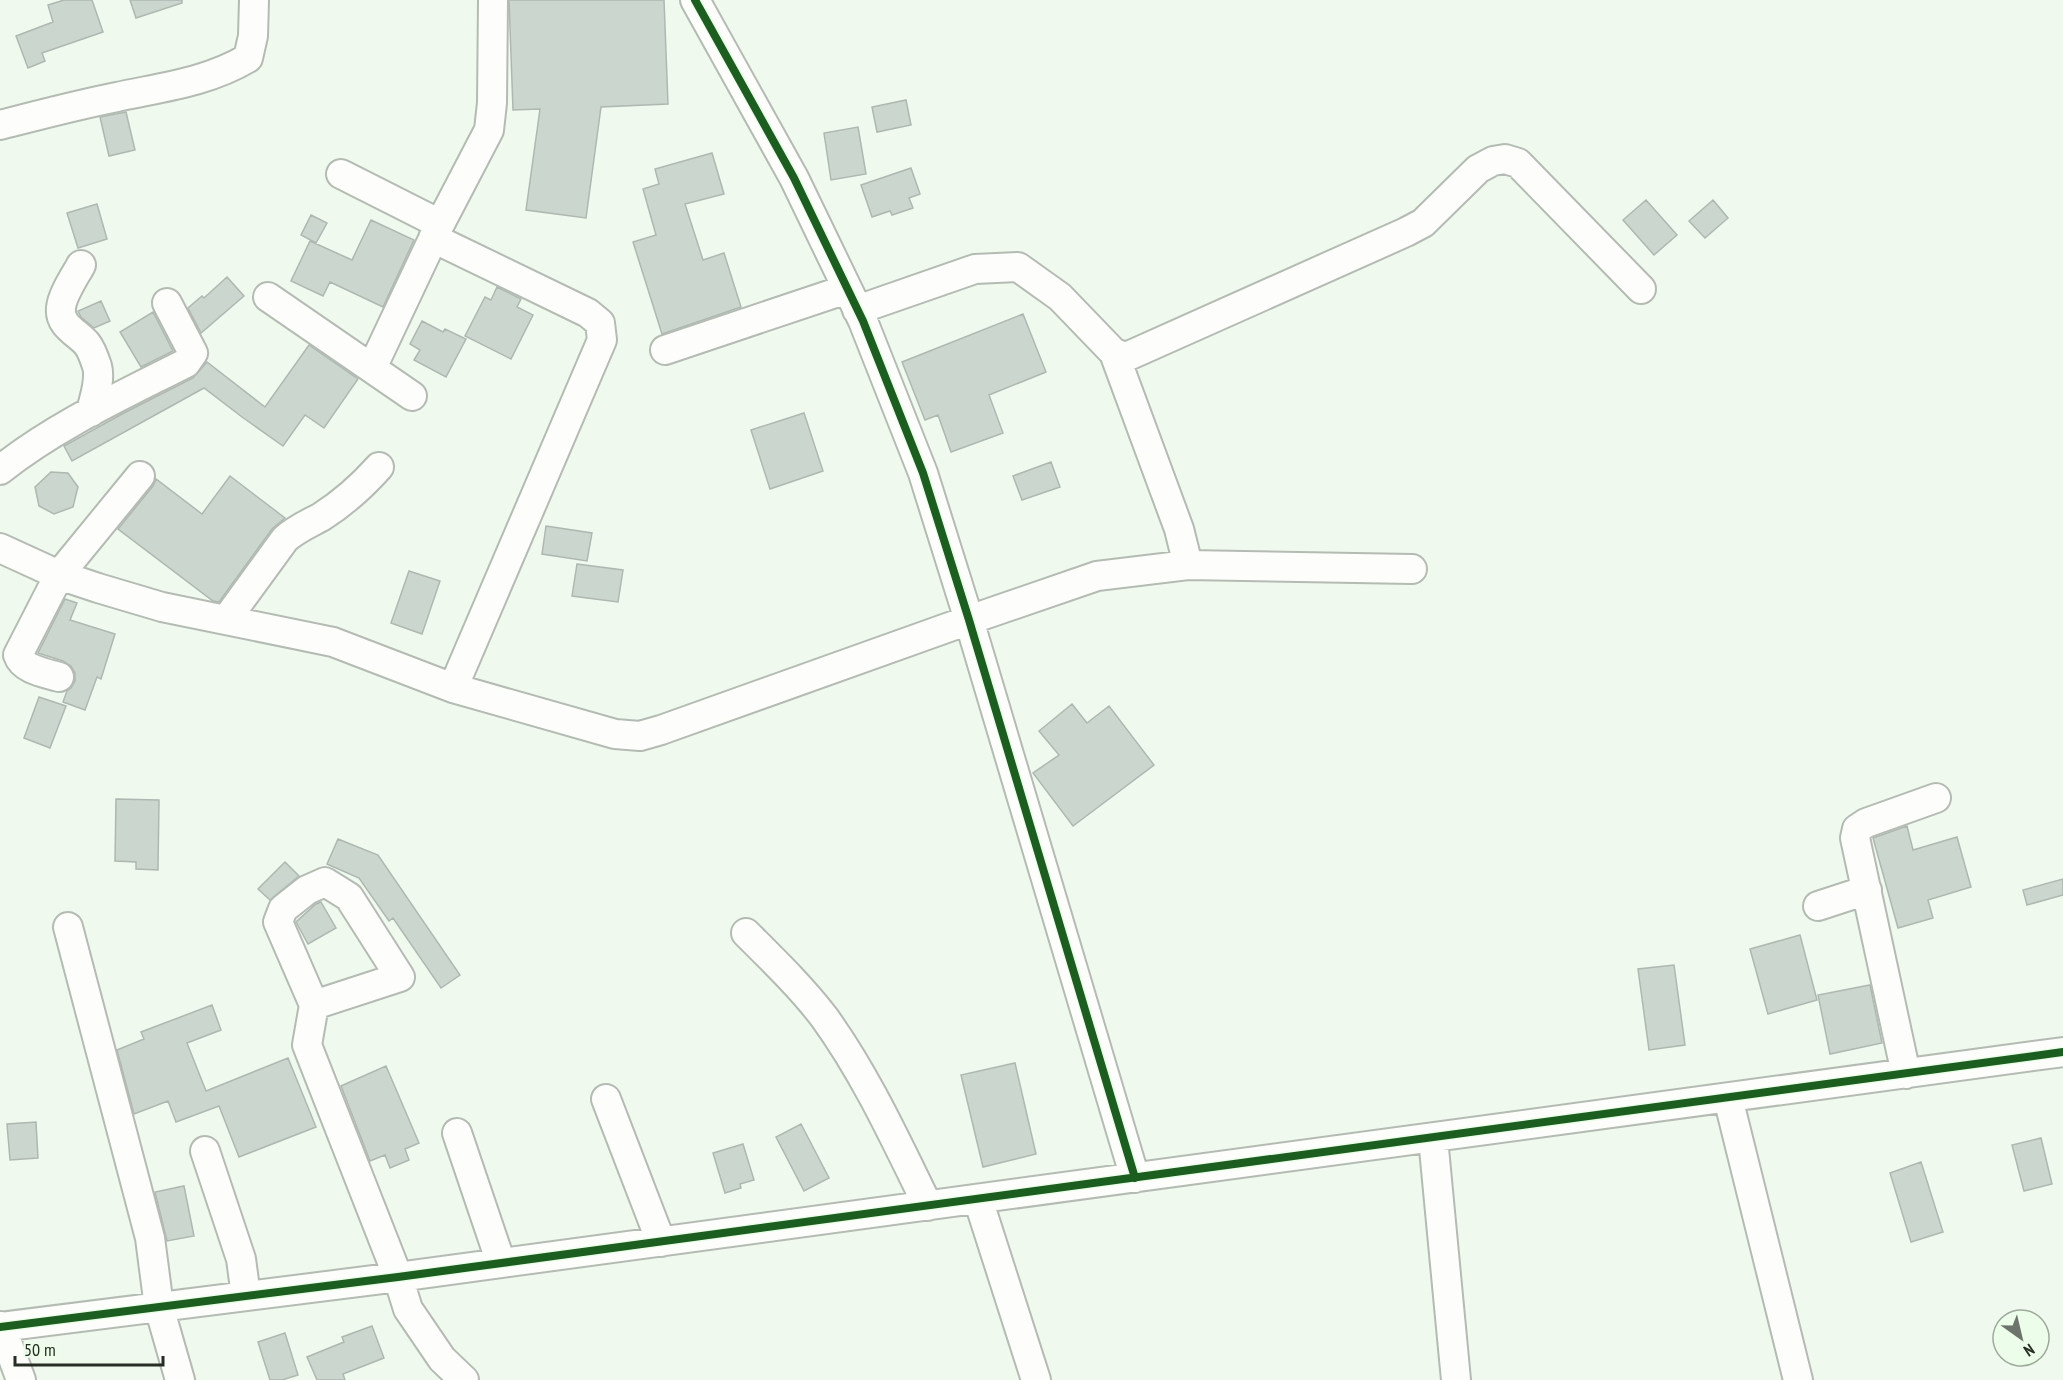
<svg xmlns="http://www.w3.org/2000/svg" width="2063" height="1380" font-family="'PT Sans Narrow',sans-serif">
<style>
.building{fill:#cbd6cf;stroke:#aeb8b1;stroke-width:1.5}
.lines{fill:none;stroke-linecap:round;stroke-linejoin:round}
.minor-casing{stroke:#b4bbb3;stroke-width:32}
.minor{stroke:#fdfefc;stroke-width:28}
.cycleway-casing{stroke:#ecfee9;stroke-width:11}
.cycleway{stroke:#1b5e20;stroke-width:8}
</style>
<rect width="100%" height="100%" fill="#f0f9ee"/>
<path class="building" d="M 64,0 L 92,0 L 103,32 L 42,53 L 45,61 L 28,68 L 16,36 L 53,22 L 48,5 Z
M 130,0 L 182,0 L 182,3 L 136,18 Z
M 509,0 L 664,0 L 668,104 L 601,107 L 586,218 L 526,210 L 540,109 L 513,110 Z
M 906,100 L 911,125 L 877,132 L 872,107 Z
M 126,112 L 135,150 L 109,156 L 100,117 Z
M 858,127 L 866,174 L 831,180 L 824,133 Z
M 712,153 L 724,194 L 685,204 L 703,260 L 724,253 L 741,307 L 662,334 L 633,242 L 656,235 L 643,189 L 659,184 L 655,169 Z
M 911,168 L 920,194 L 909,198 L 913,208 L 892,215 L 890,211 L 872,217 L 861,185 Z
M 1646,200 L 1677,235 L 1654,255 L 1623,220 Z
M 1713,200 L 1728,218 L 1705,238 L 1689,221 Z
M 97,204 L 107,239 L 78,248 L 67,213 Z
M 311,215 L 327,223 L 316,243 L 301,235 Z
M 371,220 L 414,240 L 383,307 L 330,282 L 323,296 L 291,281 L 310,241 L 352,260 Z
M 227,277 L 244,296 L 201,333 L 188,308 L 202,296 L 204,298 Z
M 497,287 L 521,299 L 517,307 L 533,315 L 511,359 L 465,336 L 485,297 L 491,300 Z
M 101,301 L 110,321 L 94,328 L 81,317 L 78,311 Z
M 153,312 L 173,351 L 141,367 L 120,332 Z
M 1023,314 L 1046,372 L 989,395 L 1003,433 L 951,452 L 938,415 L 925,420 L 902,362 Z
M 422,321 L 443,332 L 445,329 L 466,339 L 446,377 L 414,360 L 420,350 L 410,344 Z
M 309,345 L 358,379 L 324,428 L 305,415 L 283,446 L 242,417 L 204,388 L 72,461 L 64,446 L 122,414 L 193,378 L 207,362 L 265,407 Z
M 804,413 L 823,471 L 770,489 L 751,430 Z
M 1051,462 L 1060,487 L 1022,500 L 1013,476 Z
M 51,472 L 68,473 L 78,487 L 73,507 L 54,514 L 39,506 L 35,487 Z
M 230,476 L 285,518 L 272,529 L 219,602 L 213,601 L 118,529 L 153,486 L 156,479 L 202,514 Z
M 546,526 L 592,533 L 587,561 L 542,554 Z
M 577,564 L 623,570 L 618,602 L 572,596 Z
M 409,571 L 440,581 L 422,634 L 391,623 Z
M 65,599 L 77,603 L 70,620 L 115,634 L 101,679 L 97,677 L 85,710 L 63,702 L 67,691 L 71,688 L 75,681 L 75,673 L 71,666 L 63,661 L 38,653 Z
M 39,697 L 66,706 L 50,748 L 24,738 Z
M 1072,704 L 1087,723 L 1109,706 L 1154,765 L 1073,826 L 1033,773 L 1059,755 L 1039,731 Z
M 116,799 L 159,800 L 158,870 L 136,869 L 136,862 L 115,861 Z
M 1907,826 L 1913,850 L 1957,837 L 1971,887 L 1928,900 L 1933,918 L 1898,928 L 1873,838 Z
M 338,839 L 378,855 L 460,975 L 441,988 L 393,918 L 389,921 L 359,878 L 327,864 Z
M 285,862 L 299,876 L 270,900 L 258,889 Z
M 2063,879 L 2063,895 L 2027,905 L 2023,890 Z
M 321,902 L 336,928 L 308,944 L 296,922 L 316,904 Z
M 1800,935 L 1817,1000 L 1768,1014 L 1750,949 Z
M 1674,965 L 1685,1045 L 1649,1050 L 1638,969 Z
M 1870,985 L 1882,1043 L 1830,1054 L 1818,995 Z
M 212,1005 L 221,1030 L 187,1043 L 206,1091 L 288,1058 L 316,1127 L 239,1157 L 219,1106 L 176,1122 L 168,1101 L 134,1114 L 117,1050 L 144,1039 L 141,1032 Z
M 1015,1063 L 1036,1154 L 983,1167 L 961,1075 Z
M 386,1066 L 419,1143 L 405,1149 L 409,1160 L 390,1168 L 385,1155 L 370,1161 L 341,1086 Z
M 36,1122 L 38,1158 L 10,1160 L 7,1124 Z
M 801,1124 L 829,1178 L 804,1191 L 776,1137 Z
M 2041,1138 L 2052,1184 L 2024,1191 L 2012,1145 Z
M 743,1144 L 754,1180 L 740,1184 L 741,1188 L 725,1193 L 713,1153 Z
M 1921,1162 L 1943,1232 L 1911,1242 L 1890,1173 Z
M 184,1186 L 194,1236 L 167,1241 L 155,1192 Z
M 372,1326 L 384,1358 L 343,1374 L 345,1380 L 317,1380 L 307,1357 L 344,1342 L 342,1337 Z
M 285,1333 L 298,1375 L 282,1380 L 270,1380 L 258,1342 Z"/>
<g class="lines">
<g class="minor-casing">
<path id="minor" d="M 695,0 L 794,178 L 863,321 L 923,473 L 969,620 L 1135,1178
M 0,125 C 39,115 77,105 117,97 C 163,87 208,82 248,58 L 253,36 L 254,0
M 341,174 L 440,224
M 433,238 L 588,313 L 600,323 L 602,340 L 453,688
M 81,265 C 75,276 62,295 61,308 C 59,326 78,333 87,344 C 91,349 95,360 97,366 C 101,380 94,398 91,412
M 268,297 L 412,396
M 857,310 L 975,269 L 1018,267 L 1060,297 L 1114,353 L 1126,357 L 1406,232 L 1423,223 L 1478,169 L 1493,161 L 1505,159 L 1518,163 L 1641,289
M 665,350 L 847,289
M 1114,353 L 1179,529 L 1188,565
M 372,368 L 440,224 L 489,130 L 492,103 L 493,0
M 0,470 C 55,426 123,395 186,363 L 193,353 L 167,303
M 0,548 L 59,575 L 98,588 L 162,607 L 333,642 L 453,688 L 615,734 L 640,736 L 661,730 L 969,620 L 1097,576 L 1188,565 L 1412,569
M 226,620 L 285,539 C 296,529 308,524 321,517 C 343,503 362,486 379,467
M 59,677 C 46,673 23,670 18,655 L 59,575 L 140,476
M 1818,906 L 1867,890
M 68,927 L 150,1238 L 159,1307 L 180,1380
M 746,933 C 773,960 801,987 824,1017 C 866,1075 896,1141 928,1206
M 314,1005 L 278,922 L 283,909 L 307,890 L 325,882 L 349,897 L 400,977 L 314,1005 L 307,1045 L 398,1277 L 408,1309 L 442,1359 L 464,1380
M 1906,1074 L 1855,838 L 1857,829 L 1866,823 L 1936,798
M 1728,1098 L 1798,1380
M 606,1099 L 661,1242
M 457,1133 L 501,1263
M 1433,1138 L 1456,1380
M 205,1151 L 241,1259 L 246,1296
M 978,1199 L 1036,1380
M 1,1326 L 21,1380
M 0,1327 L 398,1277 L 2063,1052"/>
</g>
<use href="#minor" class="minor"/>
<g class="cycleway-casing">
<path id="cycleway" d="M 695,0 L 794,178 L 863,321 L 923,473 L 969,620 L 1135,1178
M 0,1327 L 398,1277 L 2063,1052"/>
</g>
<use href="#cycleway" class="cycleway"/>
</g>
<g transform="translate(2021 1338) rotate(146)"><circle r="28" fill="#ecfee9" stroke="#9daa9b" stroke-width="1.5"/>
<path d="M0-4.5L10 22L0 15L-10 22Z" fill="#6d746b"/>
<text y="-9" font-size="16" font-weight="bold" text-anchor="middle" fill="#262d25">N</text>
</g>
<path d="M15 1356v9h148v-9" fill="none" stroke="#262d25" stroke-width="3"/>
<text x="24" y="1356" font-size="18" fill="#262d25" stroke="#ecfee9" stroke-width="4.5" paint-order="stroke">50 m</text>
</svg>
